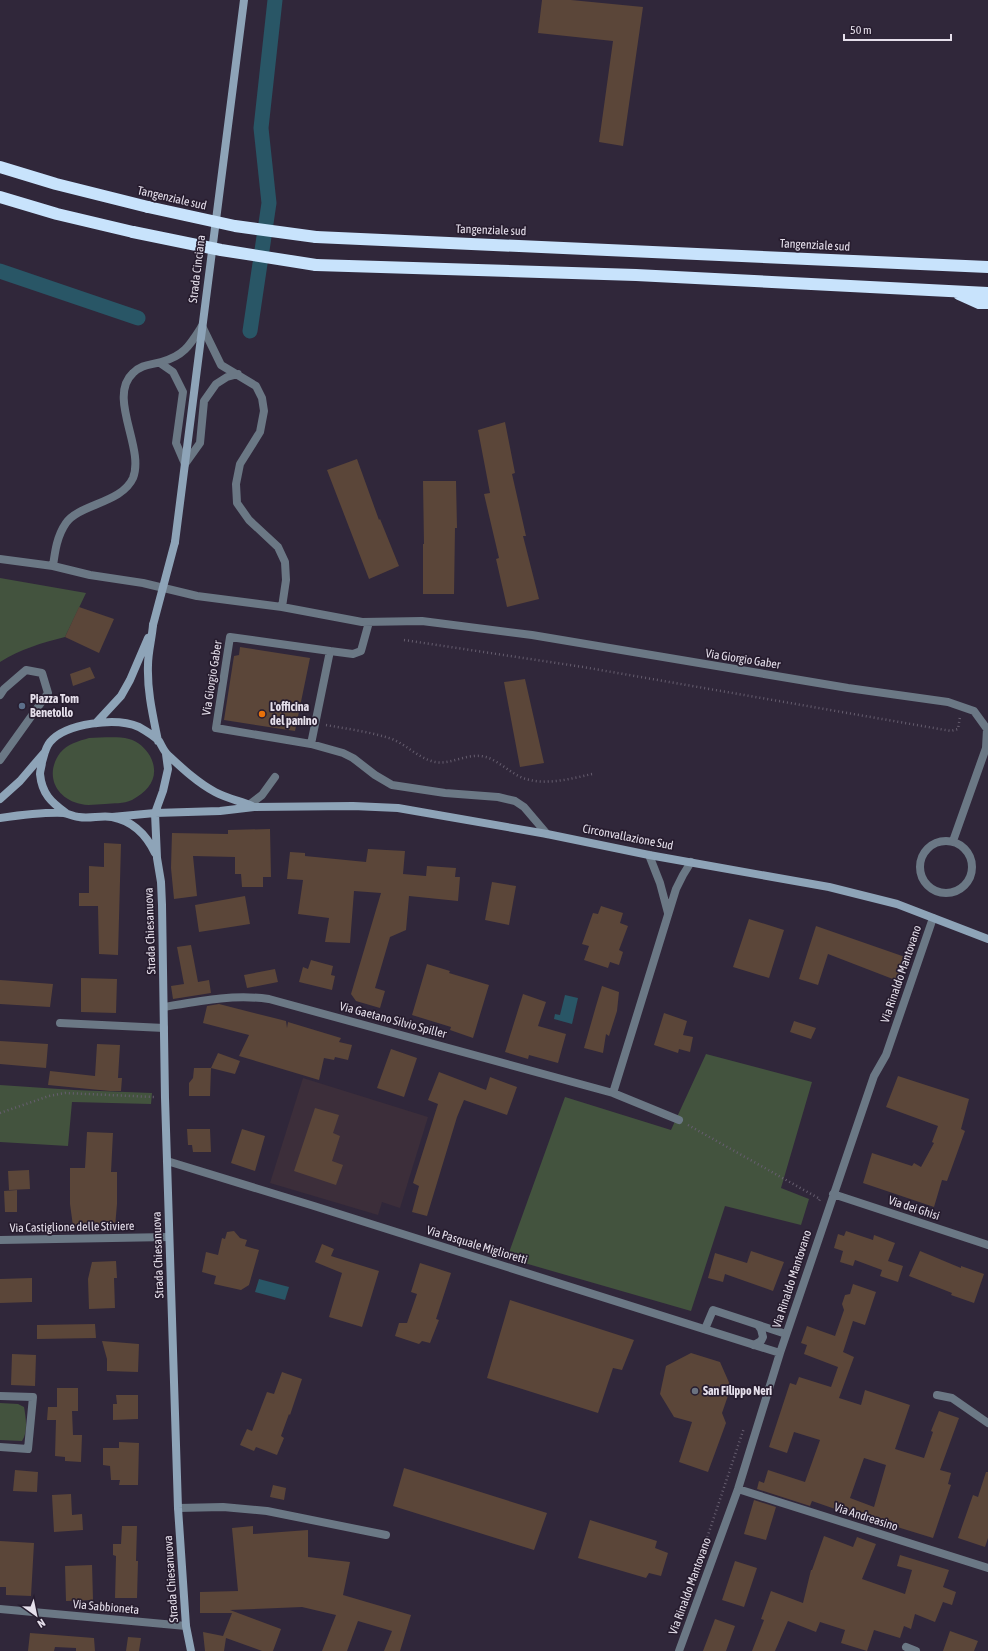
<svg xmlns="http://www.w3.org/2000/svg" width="988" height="1651" font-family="'Asap Condensed',sans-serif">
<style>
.education{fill:#3c2e3a}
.green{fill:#43533e}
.water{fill:#295666}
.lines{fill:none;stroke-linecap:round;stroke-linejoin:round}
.canal{stroke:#295666;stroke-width:15}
.building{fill:#5b4639;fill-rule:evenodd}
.path{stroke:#665e6f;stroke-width:2.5;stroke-dasharray:1 3;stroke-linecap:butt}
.lane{stroke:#6b7885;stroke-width:8}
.street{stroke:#6b7885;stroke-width:8}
.secondary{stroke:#8ea4b8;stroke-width:8}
.highway{stroke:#c8e3fc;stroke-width:12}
.secondary-bridge{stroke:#8ea4b8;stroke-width:8}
.highway-bridge{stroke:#c8e3fc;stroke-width:12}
.service-dot{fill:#5c6f8a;stroke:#271d2f;stroke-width:1.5}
.food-dot{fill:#e8710a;stroke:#271d2f;stroke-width:1.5}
.worship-dot{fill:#6b7280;stroke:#271d2f;stroke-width:1.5}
.labels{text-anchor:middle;stroke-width:3.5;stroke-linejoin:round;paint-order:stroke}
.street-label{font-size:12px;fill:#e5dfeb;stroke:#271d2f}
.poi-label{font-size:12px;font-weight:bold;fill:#e5dfeb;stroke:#271d2f;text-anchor:start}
</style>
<rect width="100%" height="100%" fill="#30273a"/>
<path class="education" d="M 303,1078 L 428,1117 L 400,1208 L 382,1202 L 378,1215 L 270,1183 Z"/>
<path class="green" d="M 0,578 L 86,593 L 65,637 C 42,643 20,649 0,662 Z
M 89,738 C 101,738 117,736 129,739 C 138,741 145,748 150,756 C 160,775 151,790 132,800 C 123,804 114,803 105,804 C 97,804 88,806 81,804 C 56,799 44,775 60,753 C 67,744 79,741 89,738 Z
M 706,1054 L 812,1082 L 781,1188 L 809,1199 L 801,1225 L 725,1206 L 691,1311 L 507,1258 L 565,1097 L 671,1130 Z
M 0,1085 L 74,1090 L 152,1093 L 151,1104 L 72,1102 L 68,1146 L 0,1142 Z
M 0,1403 L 18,1404 L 24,1407 C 26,1418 28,1432 22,1441 L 0,1440 Z"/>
<path class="water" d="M 565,995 L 578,998 L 572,1024 L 554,1019 L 555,1014 L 560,1015 Z
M 259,1279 L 289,1287 L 285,1300 L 255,1292 Z"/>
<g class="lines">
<path class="canal" d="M 0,271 L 138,318
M 250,331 L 269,203 L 261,128 L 275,0"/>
</g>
<path class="building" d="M 542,0 L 571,0 L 643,7 L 623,146 L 599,142 L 613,41 L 538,33 Z
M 505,422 L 515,473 L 512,474 L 526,536 L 523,536 L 539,599 L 507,607 L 496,559 L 499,558 L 484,494 L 490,493 L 478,430 Z
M 357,459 L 379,520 L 380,519 L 399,566 L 369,579 L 327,470 Z
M 423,481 L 456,481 L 457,528 L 455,528 L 454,594 L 423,594 L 423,544 L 424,544 Z
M 79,607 L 114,619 L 99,653 L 65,637 Z
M 240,647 L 310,658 L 295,731 L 224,720 L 234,656 L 239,655 Z
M 90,667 L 95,678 L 73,686 L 70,674 Z
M 525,679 L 544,763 L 520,767 L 504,682 Z
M 270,829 L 271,877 L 263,877 L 263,887 L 242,887 L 241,874 L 235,874 L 235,857 L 193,856 L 197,896 L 174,899 L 171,868 L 172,833 L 228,834 L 228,830 Z
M 104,843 L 121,844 L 118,955 L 99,954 L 98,906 L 79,906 L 79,893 L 89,893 L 89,866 L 104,867 Z
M 368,849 L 405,851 L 403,874 L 426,876 L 427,866 L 456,868 L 455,877 L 460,877 L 458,901 L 409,896 L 406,930 L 390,937 L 375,988 L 385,991 L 380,1008 L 356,1001 L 351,994 L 381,893 L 354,891 L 350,943 L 325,942 L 329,918 L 298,914 L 303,880 L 287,879 L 290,852 L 305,853 L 305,856 L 366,862 Z
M 492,882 L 516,886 L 509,925 L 485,920 Z
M 245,896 L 250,924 L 199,932 L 195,905 Z
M 601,906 L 623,913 L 620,923 L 628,926 L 619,950 L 623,952 L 619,965 L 610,962 L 608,968 L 584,960 L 589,946 L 582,944 L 593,913 L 598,914 Z
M 749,919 L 784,930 L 769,978 L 733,967 Z
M 816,926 L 908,958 L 898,981 L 828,954 L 818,985 L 799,979 Z
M 191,945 L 198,982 L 209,980 L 211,993 L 173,999 L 171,986 L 184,984 L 177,947 Z
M 311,960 L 333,966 L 331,975 L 335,976 L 332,990 L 299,982 L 303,967 L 308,969 Z
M 427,964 L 450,971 L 449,973 L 489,985 L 473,1038 L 450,1030 L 451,1027 L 412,1015 Z
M 275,969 L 278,982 L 247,988 L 244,975 Z
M 81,978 L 117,979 L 116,1013 L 81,1012 Z
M 0,980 L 53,984 L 50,1007 L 0,1004 Z
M 602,986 L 619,992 L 617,1011 L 609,1036 L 606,1034 L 603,1053 L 584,1048 L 596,1006 Z
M 523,994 L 546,1002 L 538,1026 L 566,1034 L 558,1063 L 529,1055 L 528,1059 L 505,1052 Z
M 219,1004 L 286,1021 L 287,1028 L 288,1022 L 341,1038 L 339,1042 L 352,1045 L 348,1060 L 335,1057 L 334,1060 L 324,1058 L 319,1080 L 239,1056 L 249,1035 L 203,1023 L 207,1006 Z
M 664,1013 L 687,1021 L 683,1035 L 693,1037 L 690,1052 L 679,1049 L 678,1053 L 654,1045 Z
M 794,1021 L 816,1028 L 811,1039 L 790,1032 Z
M 0,1041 L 48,1044 L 46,1068 L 0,1064 Z
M 97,1044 L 120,1045 L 118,1078 L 122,1078 L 121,1091 L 110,1091 L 48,1085 L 50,1071 L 95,1076 Z
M 391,1049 L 417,1058 L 404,1097 L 377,1088 Z
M 218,1053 L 240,1061 L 235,1074 L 211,1068 Z
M 194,1068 L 211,1068 L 210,1096 L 189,1096 L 189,1083 L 193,1078 Z
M 439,1072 L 486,1090 L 490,1077 L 517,1087 L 507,1115 L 464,1100 L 457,1117 L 427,1216 L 412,1212 L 419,1186 L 413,1183 L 438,1104 L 428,1100 Z
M 898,1076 L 969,1099 L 961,1129 L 965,1131 L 947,1181 L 942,1180 L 934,1207 L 863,1183 L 872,1153 L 912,1166 L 914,1163 L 921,1167 L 934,1143 L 932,1142 L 938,1126 L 886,1107 Z
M 315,1108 L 339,1115 L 333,1133 L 340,1136 L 332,1161 L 343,1165 L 336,1185 L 294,1171 Z
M 187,1129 L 210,1129 L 211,1152 L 193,1152 L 192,1145 L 188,1145 Z
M 242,1129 L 265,1136 L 255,1171 L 231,1163 Z
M 87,1132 L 113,1133 L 111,1172 L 117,1172 L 117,1204 L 115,1227 L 92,1229 L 92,1225 L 73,1226 L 70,1204 L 70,1168 L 85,1168 Z
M 29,1170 L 30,1189 L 9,1190 L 8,1171 Z
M 17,1190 L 17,1212 L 5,1212 L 4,1191 Z
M 234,1231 L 240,1238 L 247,1240 L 245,1246 L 259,1250 L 249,1285 L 241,1290 L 214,1284 L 216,1276 L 202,1272 L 206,1252 L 218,1255 L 222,1238 L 225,1239 L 227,1232 Z
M 846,1231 L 873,1240 L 874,1235 L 895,1243 L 888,1261 L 903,1266 L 898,1282 L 880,1276 L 882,1270 L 855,1260 L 853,1266 L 840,1262 L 843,1251 L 834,1248 L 838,1234 L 844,1236 Z
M 322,1244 L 334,1249 L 331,1256 L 379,1271 L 362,1327 L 329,1317 L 342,1273 L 315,1262 Z
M 751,1251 L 784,1262 L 773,1291 L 725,1274 L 723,1282 L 708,1278 L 715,1253 L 747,1263 Z
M 920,1251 L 961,1268 L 961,1266 L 984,1274 L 974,1303 L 951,1295 L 952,1293 L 909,1276 Z
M 116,1261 L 117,1278 L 114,1278 L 115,1308 L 89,1309 L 88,1279 L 92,1262 Z
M 420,1263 L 451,1273 L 436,1319 L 439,1320 L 430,1343 L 422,1341 L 419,1344 L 395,1336 L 399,1323 L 407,1323 L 417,1294 L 411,1292 Z
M 32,1278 L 32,1302 L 0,1303 L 0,1279 Z
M 853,1284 L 876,1292 L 865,1325 L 853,1321 L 843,1352 L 854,1357 L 839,1398 L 861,1405 L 865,1390 L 910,1405 L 895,1449 L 924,1458 L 933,1432 L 931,1431 L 939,1411 L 959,1418 L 940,1470 L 951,1473 L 948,1484 L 951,1485 L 933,1538 L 868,1518 L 867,1520 L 812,1501 L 810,1506 L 757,1489 L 759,1481 L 764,1483 L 768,1470 L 805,1482 L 820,1440 L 794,1432 L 787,1453 L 769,1447 L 790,1383 L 796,1385 L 799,1377 L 831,1387 L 838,1367 L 804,1354 L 807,1345 L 801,1343 L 807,1326 L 835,1336 L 844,1310 L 842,1304 L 845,1295 L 850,1294 ZM 864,1458 L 886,1465 L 874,1507 L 850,1498 Z
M 510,1300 L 634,1340 L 622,1370 L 613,1368 L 598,1413 L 487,1378 Z
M 95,1324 L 96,1338 L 37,1339 L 37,1325 Z
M 102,1341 L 139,1344 L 138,1372 L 107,1371 L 107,1359 Z
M 691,1353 L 720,1362 L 731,1387 L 722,1413 L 726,1423 L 708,1472 L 679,1462 L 692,1422 L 674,1417 L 660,1394 L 666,1366 Z
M 12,1354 L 36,1355 L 35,1386 L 11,1385 Z
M 282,1372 L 302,1379 L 290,1415 L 289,1414 L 281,1436 L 284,1438 L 277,1455 L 256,1447 L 254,1451 L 240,1445 L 247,1429 L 252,1431 L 267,1392 L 274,1394 Z
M 57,1388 L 78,1388 L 78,1411 L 72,1411 L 73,1435 L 82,1435 L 81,1462 L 65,1461 L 65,1457 L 55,1456 L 56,1420 L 47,1420 L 48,1407 L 57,1407 Z
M 116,1395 L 138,1395 L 138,1419 L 113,1420 L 113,1404 L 117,1404 Z
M 119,1442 L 139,1443 L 138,1485 L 119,1485 L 120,1480 L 111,1480 L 110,1466 L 103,1465 L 103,1448 L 119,1448 Z
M 404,1468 L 547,1513 L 534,1550 L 393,1506 Z
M 15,1470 L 38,1472 L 37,1492 L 13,1491 Z
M 986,1472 L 988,1472 L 988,1538 L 985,1547 L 958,1538 L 973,1495 L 978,1497 Z
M 273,1485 L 286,1488 L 284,1500 L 270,1497 Z
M 71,1494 L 72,1515 L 82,1514 L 83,1530 L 54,1532 L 52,1495 Z
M 754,1500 L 776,1507 L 766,1540 L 744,1534 Z
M 590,1520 L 657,1541 L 655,1548 L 668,1553 L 661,1576 L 649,1573 L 646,1578 L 578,1558 Z
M 122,1526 L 137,1526 L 136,1561 L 138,1561 L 137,1598 L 115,1598 L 116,1556 L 113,1555 L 113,1544 L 121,1544 Z
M 253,1526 L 253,1534 L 308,1530 L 308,1557 L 350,1562 L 343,1595 L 411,1615 L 400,1651 L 384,1651 L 392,1631 L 358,1621 L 347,1651 L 322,1651 L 336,1615 L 302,1607 L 230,1610 L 281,1629 L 273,1651 L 262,1651 L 226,1638 L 224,1651 L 205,1651 L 203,1632 L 223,1636 L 232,1613 L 200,1613 L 200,1592 L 238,1591 L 232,1528 Z
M 824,1536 L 853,1547 L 857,1537 L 876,1544 L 862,1579 L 905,1594 L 912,1570 L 897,1566 L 900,1555 L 949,1570 L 943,1587 L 956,1592 L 952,1605 L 943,1602 L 935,1622 L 915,1614 L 911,1629 L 904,1626 L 900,1638 L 874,1630 L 867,1651 L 841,1643 L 845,1630 L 820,1622 L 816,1632 L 788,1621 L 775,1651 L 752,1651 L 764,1620 L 761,1619 L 771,1591 L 803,1603 L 811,1570 L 812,1570 Z
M 0,1541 L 34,1543 L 31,1596 L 6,1595 L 6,1587 L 0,1587 Z
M 735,1561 L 757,1568 L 744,1607 L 722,1600 Z
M 92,1565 L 93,1600 L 66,1601 L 65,1566 Z
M 715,1619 L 735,1626 L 726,1651 L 703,1651 Z
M 950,1631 L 978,1641 L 974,1651 L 943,1651 Z
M 30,1633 L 94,1638 L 95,1651 L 76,1651 L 76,1648 L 55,1647 L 54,1651 L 28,1651 Z
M 128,1637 L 141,1638 L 139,1651 L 126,1651 Z"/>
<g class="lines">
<path class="path" d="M 404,640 L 583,667 L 951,731 L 958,729 L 960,717
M 326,725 C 348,729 371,732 392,739 C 407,745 418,758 435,762 C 452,765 468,752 486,757 C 499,761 510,773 523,778 C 545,786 570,779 592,774
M 0,1113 L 49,1096 L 65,1093 L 154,1097
M 688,1125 L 820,1199 L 819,1201
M 706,1541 L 744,1428"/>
<path class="lane" d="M 0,695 L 4,689 L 26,670 L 42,673 L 48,693 L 0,760
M 249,805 L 262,795 L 275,777
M 705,1329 L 713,1310 L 786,1334
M 754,1345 L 761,1341 L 763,1337 L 761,1329 L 758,1325
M 178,1508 L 223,1507 L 267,1511 L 386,1535"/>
<path class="street" d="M 202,326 L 221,365 L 256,386 L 262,398 L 264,411 L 260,432 L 240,464 L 236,484 L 237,503 L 249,520 L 278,547 L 285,562 L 286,580 L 282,607
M 160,363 L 173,372 L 183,392 L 176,443 L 185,464
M 185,464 L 200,443 L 204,401 L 216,384 L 227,377 L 238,374
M 0,559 L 53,566 L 90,575 L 143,583 L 197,596 L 282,607 L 362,622 L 422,621 L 532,635 L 848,688 L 948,702 L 974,711 L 987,729 L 986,748 L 953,841
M 53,566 C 55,551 57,536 66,523 C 79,504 122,503 133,478 C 145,448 107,397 133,373 C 142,364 151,365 161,362 C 184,356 190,345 202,326
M 330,651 L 230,637 L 216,728 L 311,744 L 343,753 L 353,758 L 375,775 L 392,785 L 445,793 L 498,797 L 515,801 L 524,807 L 547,834
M 311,744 L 330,651 L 353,654 L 361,651 L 369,622
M920 867a26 26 0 1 1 52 0a26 26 0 1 1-52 0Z
M 649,855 L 660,883 L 668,913
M 164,1007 C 199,1001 233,994 269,999 L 613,1093 L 679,1120
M 60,1023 L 164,1028
M 613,1093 L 676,889 L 683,875 L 691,862
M 167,1161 L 314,1206 L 780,1353
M 833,1194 L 988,1245
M 0,1240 L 169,1237
M 937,1395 L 952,1398 L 988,1423
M 0,1396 L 33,1397 L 28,1449 L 0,1447
M 738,1489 L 988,1568
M 0,1609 L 186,1626
M 906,1647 L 916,1651
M 679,1651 L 738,1489 L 780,1353 L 874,1076 L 886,1055 L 933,918"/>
<path class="secondary" d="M 175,542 L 244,0
M 153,625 C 152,638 148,652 148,665 C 147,691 153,716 158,741
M 96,723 L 121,696 L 130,680 L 148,638
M 166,754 L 168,769 L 163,791 L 155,813 L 157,858 L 161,882 L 162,905 L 165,1098 L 178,1508 L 186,1626 L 191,1651
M 0,799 L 20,781 L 44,753
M 66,813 C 51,802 42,794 40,774 C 40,770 42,766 42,762 C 44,756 45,748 50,742 C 66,723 116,717 139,727 C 146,731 153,735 159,741 C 162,746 164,752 169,756 C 183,769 198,783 215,792 C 226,798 240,801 252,806
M 112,817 L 155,813 L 220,811 L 254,807 L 353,806 L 398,808 L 547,834 L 649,855 L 829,887 L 897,904 L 988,939
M 0,818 C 21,815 43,812 64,813 C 69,814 74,817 79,817 C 90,819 101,815 112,817 C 133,821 146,834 155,853"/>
<path class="highway" d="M 0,167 L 56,184 L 148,207
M 0,197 L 57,214 L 133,232
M 316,237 L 988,267
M 316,265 L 636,275 L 988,293
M 959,294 L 979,303 L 988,303"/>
<path class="secondary-bridge" d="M 153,625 L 175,542"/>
<path class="highway-bridge" d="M 148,207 L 235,226 L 316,237
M 133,232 L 221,250 L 316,265"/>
</g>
<circle class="service-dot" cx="22" cy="706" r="4"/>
<circle class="food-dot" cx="262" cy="714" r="4"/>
<circle class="worship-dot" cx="695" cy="1391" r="4"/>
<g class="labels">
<g class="street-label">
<text transform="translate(172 198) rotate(13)" y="4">Tangenziale sud</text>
<text transform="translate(491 230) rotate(2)" y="4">Tangenziale sud</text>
<text transform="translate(815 245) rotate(3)" y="4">Tangenziale sud</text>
<text transform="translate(197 269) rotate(-83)" y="4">Strada Cinciana</text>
<text transform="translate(743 659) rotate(9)" y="4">Via Giorgio Gaber</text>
<text transform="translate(212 678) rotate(-81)" y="4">Via Giorgio Gaber</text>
<text transform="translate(628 837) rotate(11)" y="4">Circonvallazione Sud</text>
<text transform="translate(150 931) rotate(-92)" y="4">Strada Chiesanuova</text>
<text transform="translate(901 974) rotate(-71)" y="4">Via Rinaldo Mantovano</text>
<text transform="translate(393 1020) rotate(15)" y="4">Via Gaetano Silvio Spiller</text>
<text transform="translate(914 1208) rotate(18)" y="4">Via dei Ghisi</text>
<text transform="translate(72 1227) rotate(-1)" y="4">Via Castiglione delle Stiviere</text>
<text transform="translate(477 1245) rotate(17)" y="4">Via Pasquale Miglioretti</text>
<text transform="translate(158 1255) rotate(-92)" y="4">Strada Chiesanuova</text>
<text transform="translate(792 1279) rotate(-72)" y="4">Via Rinaldo Mantovano</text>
<text transform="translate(866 1517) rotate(18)" y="4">Via Andreasino</text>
<text transform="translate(171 1579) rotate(-94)" y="4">Strada Chiesanuova</text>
<text transform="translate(690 1586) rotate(-70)" y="4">Via Rinaldo Mantovano</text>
<text transform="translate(106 1607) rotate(5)" y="4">Via Sabbioneta</text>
</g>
<g class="poi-label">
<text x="30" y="703">Piazza Tom<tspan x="30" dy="14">Benetollo</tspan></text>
<text x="270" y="711">L'officina<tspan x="270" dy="14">del panino</tspan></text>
<text x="703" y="1395">San Filippo Neri</text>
</g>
</g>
<g transform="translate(36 1615) rotate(147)" stroke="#271d2f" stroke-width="3" paint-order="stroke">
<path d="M0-3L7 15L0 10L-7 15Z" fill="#e5dfeb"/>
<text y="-6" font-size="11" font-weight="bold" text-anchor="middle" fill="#e5dfeb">N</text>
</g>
<path d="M844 34v6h107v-6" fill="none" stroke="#e5dfeb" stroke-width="2"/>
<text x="850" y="34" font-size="12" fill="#e5dfeb" stroke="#271d2f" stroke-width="3" paint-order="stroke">50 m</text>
</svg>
